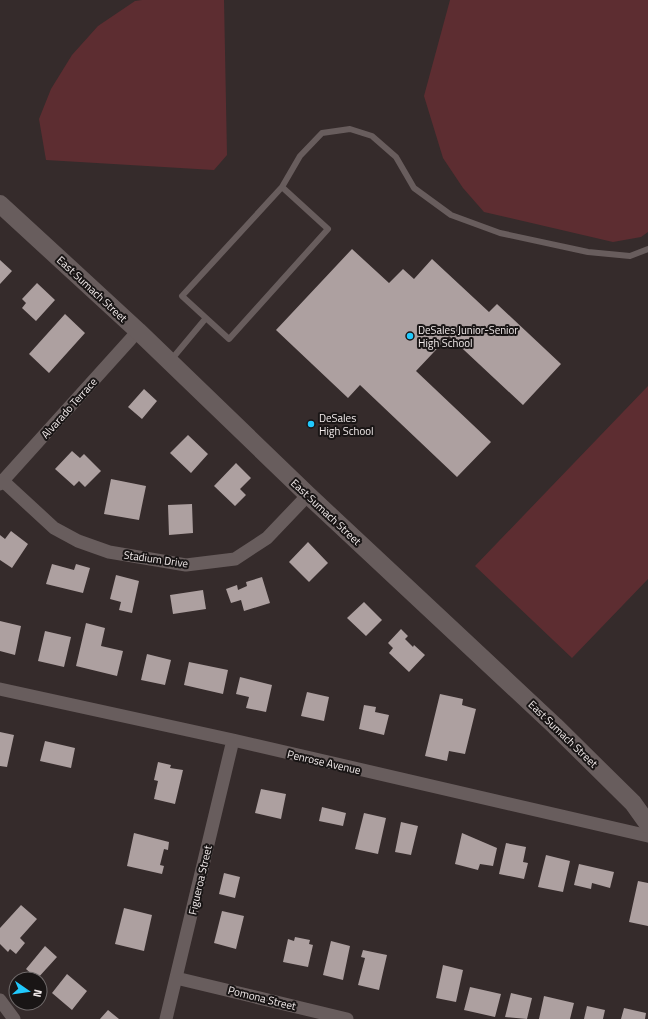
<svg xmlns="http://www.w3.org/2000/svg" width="648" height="1019" font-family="'Titillium Web',sans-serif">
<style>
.green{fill:#5d2d31}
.building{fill:#ada0a0}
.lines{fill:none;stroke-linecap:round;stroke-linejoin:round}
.lane{stroke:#685d5d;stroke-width:6}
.street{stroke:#685d5d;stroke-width:13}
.secondary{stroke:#685d5d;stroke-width:18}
.poi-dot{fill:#21c9fd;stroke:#191515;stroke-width:1.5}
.labels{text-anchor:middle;stroke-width:4;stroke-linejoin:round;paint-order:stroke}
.street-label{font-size:11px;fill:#f3ecec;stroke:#191515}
.poi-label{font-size:11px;fill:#f3ecec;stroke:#191515;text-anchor:start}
</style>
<rect width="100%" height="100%" fill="#352b2b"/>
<path class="green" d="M 142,0 L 224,0 L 227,155 L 214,170 L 46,160 L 39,119 L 51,89 L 72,55 L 98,26 L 135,1 Z
M 450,0 L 648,0 L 648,232 L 641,237 L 613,242 L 484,212 L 463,188 L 443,158 L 424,96 Z
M 648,386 L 648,579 L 572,658 L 475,566 Z"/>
<path class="building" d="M 352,249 L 389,283 L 403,269 L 414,279 L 432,259 L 489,312 L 497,304 L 561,364 L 523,405 L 449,336 L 416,371 L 491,442 L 457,477 L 360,385 L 348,398 L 276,330 Z
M 0,260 L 12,271 L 0,284 Z
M 37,283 L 55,300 L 36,321 L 22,308 L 26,303 L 22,299 Z
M 65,314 L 85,333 L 49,373 L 29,354 Z
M 144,389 L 157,401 L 142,419 L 128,407 Z
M 188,435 L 208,454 L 191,473 L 170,453 Z
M 72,451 L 80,458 L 84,454 L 101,471 L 85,487 L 79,481 L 74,486 L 55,469 Z
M 236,463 L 251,478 L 240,489 L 246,495 L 235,506 L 214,486 Z
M 111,479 L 146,486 L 139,520 L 104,514 Z
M 192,504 L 193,533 L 169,535 L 168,505 Z
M 11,531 L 28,544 L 12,568 L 0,560 L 0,535 L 5,539 Z
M 308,542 L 328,563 L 309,582 L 289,562 Z
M 52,564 L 74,570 L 76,564 L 90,568 L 83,593 L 46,584 Z
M 116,575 L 139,581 L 132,613 L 119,610 L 121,602 L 110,599 Z
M 262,577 L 270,603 L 244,611 L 241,600 L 231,603 L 226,589 L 237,585 L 238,590 L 247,586 L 246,582 Z
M 203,590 L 206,609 L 173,614 L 170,595 Z
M 364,602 L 382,620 L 366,636 L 347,618 Z
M 0,621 L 21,626 L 15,655 L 0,651 Z
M 86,623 L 105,628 L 101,646 L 123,651 L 117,676 L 76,666 Z
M 401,629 L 408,636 L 405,639 L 413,647 L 414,645 L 425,655 L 409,672 L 389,653 L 393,648 L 388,643 Z
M 45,631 L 71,637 L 64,667 L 38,661 Z
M 147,654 L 171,660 L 165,685 L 141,680 Z
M 189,662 L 228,670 L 223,694 L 184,685 Z
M 240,677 L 272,685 L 266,712 L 246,708 L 249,697 L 236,694 Z
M 307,692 L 329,697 L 324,721 L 301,716 Z
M 440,694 L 463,699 L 462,705 L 476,709 L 465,754 L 449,751 L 447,761 L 425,756 Z
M 364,705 L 376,707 L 375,712 L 389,715 L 384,735 L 359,729 Z
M 0,732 L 14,735 L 7,767 L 0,766 Z
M 45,741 L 75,748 L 71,768 L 40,761 Z
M 158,762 L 171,765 L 170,768 L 183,770 L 175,804 L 154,799 L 158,781 L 154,780 Z
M 261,789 L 286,794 L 281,819 L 255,813 Z
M 322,807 L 346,813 L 343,826 L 319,821 Z
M 364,813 L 386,818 L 378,854 L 355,849 Z
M 401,822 L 418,826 L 411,855 L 395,852 Z
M 134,833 L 169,842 L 168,850 L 164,849 L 160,865 L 164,866 L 162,874 L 127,866 Z
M 462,833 L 497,848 L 493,866 L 480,864 L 478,870 L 455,864 Z
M 506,843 L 526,847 L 523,862 L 528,863 L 524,879 L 499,874 Z
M 546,855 L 570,861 L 563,892 L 538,887 Z
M 579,864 L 614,872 L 610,888 L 592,883 L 591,889 L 574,885 Z
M 224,873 L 240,877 L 235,898 L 219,894 Z
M 638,881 L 648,883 L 648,926 L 629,922 Z
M 21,905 L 37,919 L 20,938 L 25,943 L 16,954 L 10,949 L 8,952 L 0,944 L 0,928 Z
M 124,908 L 152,915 L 144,951 L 115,944 Z
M 222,911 L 244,916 L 236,949 L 214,943 Z
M 295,937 L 310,940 L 309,944 L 313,945 L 308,967 L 283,962 L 288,939 L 294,941 Z
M 331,941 L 350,946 L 343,980 L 323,975 Z
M 45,946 L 57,957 L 37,979 L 26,969 Z
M 363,950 L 387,955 L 379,990 L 358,985 L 365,958 L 361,957 Z
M 443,965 L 463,970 L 456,1002 L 436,998 Z
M 67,974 L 87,991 L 72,1010 L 52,993 Z
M 470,987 L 501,994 L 495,1017 L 464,1010 Z
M 511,993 L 532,998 L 527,1019 L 505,1017 Z
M 544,996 L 574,1003 L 570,1019 L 539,1019 Z
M 587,1006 L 605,1010 L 603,1019 L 584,1019 Z
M 624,1008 L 646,1013 L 645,1019 L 621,1019 Z
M 108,1010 L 119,1019 L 100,1019 Z"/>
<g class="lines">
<path class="lane" d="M 282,187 L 300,156 L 322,133 L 350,129 L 372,136 L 396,157 L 414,188 L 451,215 L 500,233 L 588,252 L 630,256 L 648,249
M 171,360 L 206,318 L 229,339 L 328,229 L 282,187 L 182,296 L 206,318"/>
<path class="street" d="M 3,481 L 54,528 L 78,541 L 109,552 L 186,565 L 235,559 L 267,538 L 308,495
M 0,484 L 138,331
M 0,689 L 233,740 L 648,836
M 176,978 L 347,1019
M 0,1000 L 14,1019
M 166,1019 L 233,740"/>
<path class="secondary" d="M 0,204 L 138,331 L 308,495 L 555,726 L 633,803 L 648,824"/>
</g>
<g class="poi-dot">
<circle cx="410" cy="336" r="4"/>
<circle cx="311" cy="424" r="4"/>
</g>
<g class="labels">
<g class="street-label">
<text transform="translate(92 289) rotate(43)" y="4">East Sumach Street</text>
<text transform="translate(69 408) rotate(-48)" y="4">Alvarado Terrace</text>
<text transform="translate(326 512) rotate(43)" y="4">East Sumach Street</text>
<text transform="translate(156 559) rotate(8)" y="4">Stadium Drive</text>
<text transform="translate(563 734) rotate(44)" y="4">East Sumach Street</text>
<text transform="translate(324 762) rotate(13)" y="4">Penrose Avenue</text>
<text transform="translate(200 880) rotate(-77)" y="4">Figueroa Street</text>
<text transform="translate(262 998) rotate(14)" y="4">Pomona Street</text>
</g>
<g class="poi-label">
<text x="418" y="334">DeSales Junior-Senior<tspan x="418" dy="13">High School</tspan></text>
<text x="319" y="422">DeSales<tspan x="319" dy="13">High School</tspan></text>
</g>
</g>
<g transform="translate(28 991) rotate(103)"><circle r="19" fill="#191515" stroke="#706b6b"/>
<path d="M0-3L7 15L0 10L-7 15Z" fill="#21c9fd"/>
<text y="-6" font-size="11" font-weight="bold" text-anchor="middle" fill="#f3ecec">N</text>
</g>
</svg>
